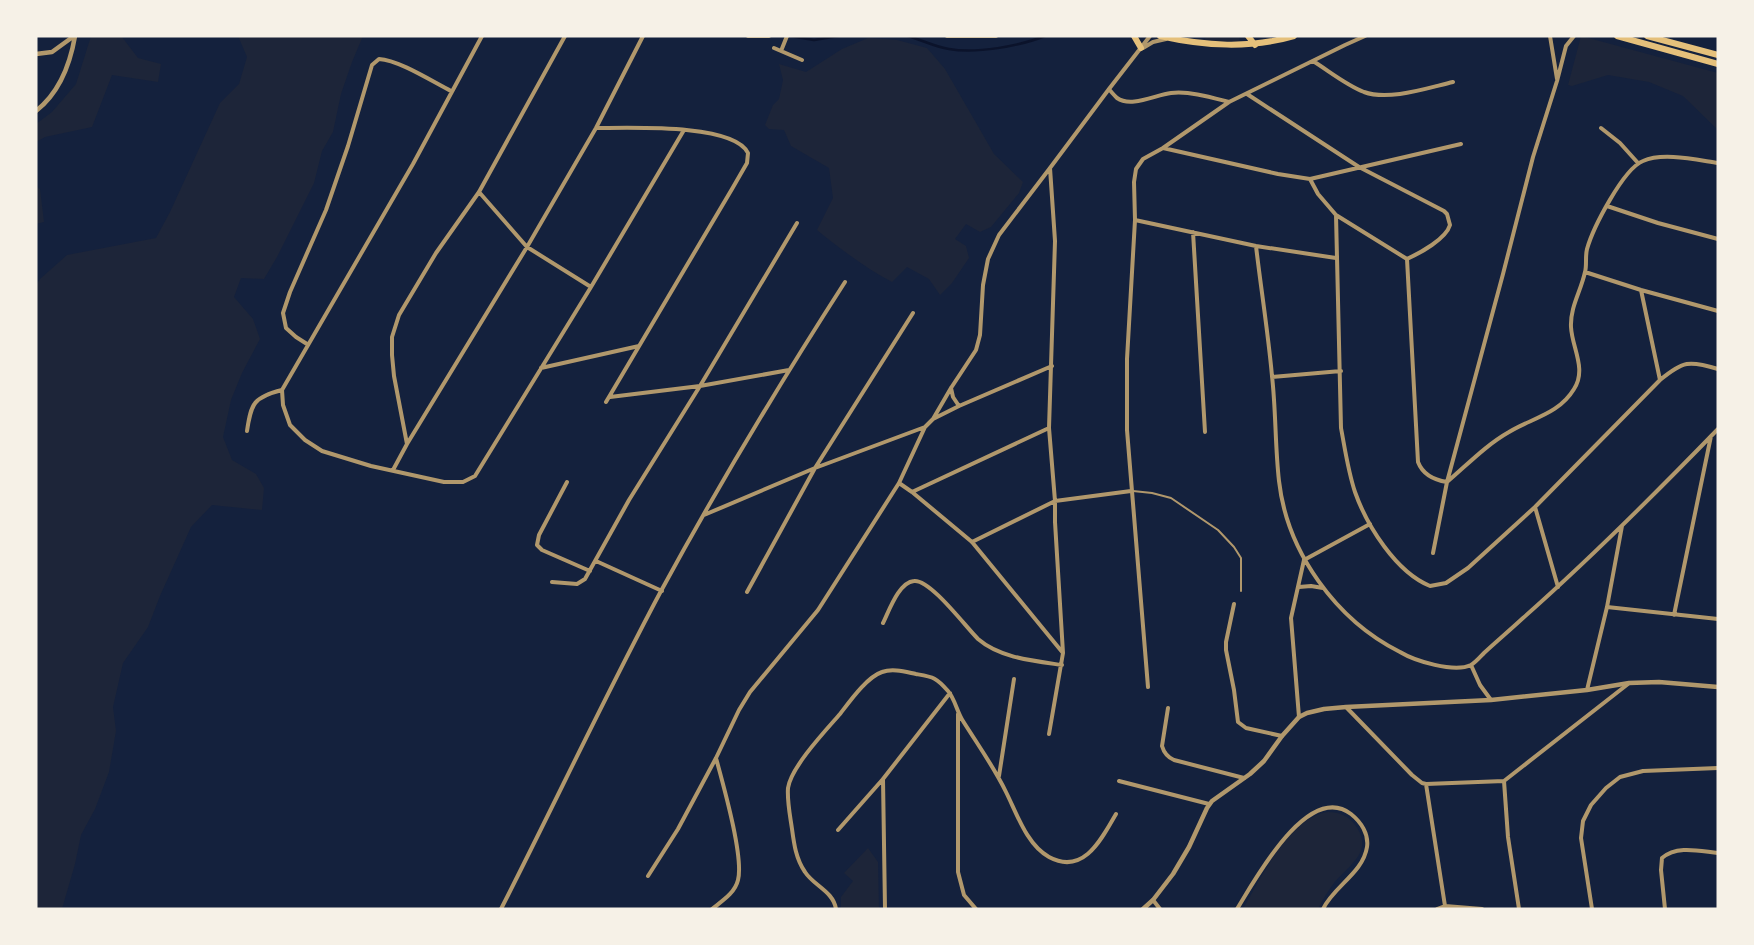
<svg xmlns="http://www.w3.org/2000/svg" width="1754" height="945" font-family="Commissioner,sans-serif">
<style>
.green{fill:#1d2539}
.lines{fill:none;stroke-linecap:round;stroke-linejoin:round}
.stream{stroke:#0b132b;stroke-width:2.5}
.service{stroke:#b1986c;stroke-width:2}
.minor{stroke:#b1986c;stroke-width:4}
.tertiary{stroke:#b1986c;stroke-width:4.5}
.trunk{stroke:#e5c07b;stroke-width:6}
</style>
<rect width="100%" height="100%" fill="#14213d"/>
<path class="green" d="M 91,36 L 122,37 L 138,58 L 161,64 L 158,82 L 112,75 L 92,127 L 45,137 L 36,142 L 36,124 L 52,112 L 76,84 Z
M 238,36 L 363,36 L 352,62 L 341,94 L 333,132 L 322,151 L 314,183 L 277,257 L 264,279 L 241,278 L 234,297 L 253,319 L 260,339 L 242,373 L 231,400 L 223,437 L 232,460 L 256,474 L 264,488 L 262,510 L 212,505 L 191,527 L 160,596 L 148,627 L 123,663 L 113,707 L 116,731 L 109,772 L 95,809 L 81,835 L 75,864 L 62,909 L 36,909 L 36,285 L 40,279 L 67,255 L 156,238 L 170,212 L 220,103 L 239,84 L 247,57 Z
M 1209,36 L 1239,36 L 1240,42 L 1201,41 Z
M 1581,36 L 1718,73 L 1718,130 L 1683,96 L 1649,82 L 1608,75 L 1572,86 L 1568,85 Z
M 868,38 L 897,40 L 927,48 L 945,69 L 994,154 L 1023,182 L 1019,193 L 991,227 L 980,232 L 966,224 L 955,239 L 966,246 L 969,258 L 952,283 L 940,295 L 929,279 L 907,267 L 892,282 C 867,269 839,248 817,230 L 833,198 L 829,168 L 791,146 L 784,130 L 769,129 L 765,125 L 773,105 L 779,99 L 783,80 L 779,64 L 806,72 L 842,49 Z
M 36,186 L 40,189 L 44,222 L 36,224 Z
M 1328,812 C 1339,812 1349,816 1355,825 C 1375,851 1349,865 1334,883 C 1328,891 1323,899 1318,909 L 1243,909 C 1261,878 1289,817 1328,812 Z
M 868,848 L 878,862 L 879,909 L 841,909 L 841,897 L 853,881 L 844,873 Z"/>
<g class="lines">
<path class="stream" d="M 790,36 L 814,40 L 838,36
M 908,36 C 922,40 935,47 949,49 C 976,54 1020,46 1045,36"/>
<path class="service" d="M 1133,491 L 1152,493 L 1171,498 L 1218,530 L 1234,547 L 1241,558 L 1241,591"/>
<path class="minor" d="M 482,36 L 413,164 L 282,390 L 283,405 L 290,425 L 305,440 L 322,451 L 371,466 L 444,482 L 463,482 L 475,476 L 591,287 L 684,130
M 748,36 L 769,36
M 947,36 L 996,36
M 1550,36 L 1557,79
M 774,48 L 802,60
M 1143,48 L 1153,42 L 1166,39
M 781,51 L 787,36
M 1313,61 C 1329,71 1346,85 1364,92 C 1389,101 1427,88 1453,82
M 1109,89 C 1111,92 1114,95 1117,98 C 1131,108 1155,95 1171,93 C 1190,91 1210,97 1229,102
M 1247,94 L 1359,167 L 1444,211 L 1447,214 L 1450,225 C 1446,239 1420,253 1407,259
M 596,128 C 627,128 734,123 748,153 L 747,163 L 732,189 L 606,402
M 1601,128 L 1620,143 L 1638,163
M 1163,148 L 1278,174 L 1310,179 L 1461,144
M 1310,179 L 1318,194 L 1336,215 L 1407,259
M 479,192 L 527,247 L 591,287
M 1607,206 L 1658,223 L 1718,239
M 1336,215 L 1341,428 C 1345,449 1348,471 1355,492 C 1367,526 1396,572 1430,586 L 1446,583 L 1468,568 L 1535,507 L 1660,380 C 1683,361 1689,360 1718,369
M 1135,220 L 1256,246 L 1336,258
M 1193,232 L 1205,432
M 1256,246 C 1261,289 1268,332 1272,376 C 1276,411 1275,446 1279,481 C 1287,552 1336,620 1400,652 C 1415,661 1454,673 1471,665 C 1476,662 1481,656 1484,653 C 1497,641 1510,630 1523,618 C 1591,558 1655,494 1718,429
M 1407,259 L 1418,462 C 1423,475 1434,480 1447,482
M 1585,272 L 1641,290 L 1718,311
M 1641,290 L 1660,380
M 307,344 L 296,337 L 286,328 L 283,313 L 290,292 L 326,210 L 348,146 L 372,65 L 379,59 C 399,60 433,82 451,91
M 541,368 L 639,346
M 1272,377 L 1341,371
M 951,388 L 953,397 L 959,406
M 610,397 L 700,386 L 789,370
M 933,419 L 959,406 L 1052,366
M 247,431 C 251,403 254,397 282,390
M 407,444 L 394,376 L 392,355 L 392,337 L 399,315 L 436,253 L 479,192 L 565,36
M 393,470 L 407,444 L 527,247 L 596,128 L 643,36
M 567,482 L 539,535 L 537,545 L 542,550 L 590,571
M 1447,482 C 1467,465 1486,445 1509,432 C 1532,418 1559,414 1574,389 C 1587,369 1572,348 1571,327 C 1570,307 1581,291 1585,272 C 1587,265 1585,257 1587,249 C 1593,228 1623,169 1643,161 C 1663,152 1697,160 1718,163
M 899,483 L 912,492 L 972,542 L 1063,653
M 912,492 L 1049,428
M 1535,507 L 1558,587
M 704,515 L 815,468 L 925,427
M 972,542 L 1055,501 L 1131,491
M 1433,553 L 1447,482 L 1503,274 L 1533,157 L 1557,81 L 1566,46 L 1574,36
M 1304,560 L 1370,524
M 596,561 L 662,591
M 552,582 L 577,584 L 585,579 L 629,500 L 700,386 L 797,223
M 1299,587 L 1311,586 L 1323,588
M 747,592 L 815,468 L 913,313
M 1234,604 L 1226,642 L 1226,650 L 1234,690 L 1238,722 L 1246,728 L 1282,736
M 1607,607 L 1718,619
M 1674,615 L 1711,436
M 883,623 C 889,611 899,582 914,581 C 930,579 965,626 978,639 C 1000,658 1034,661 1062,665
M 1471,665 L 1480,685 L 1491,700
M 1148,687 L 1127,430 L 1127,359 L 1135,220 L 1134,182 L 1136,169 L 1143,159 L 1163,148 L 1229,102 L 1345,45 L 1365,36
M 1587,690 L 1607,607 L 1622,526
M 1346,707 L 1412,775 L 1422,783 L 1426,784 L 1504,781 L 1628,684
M 1168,708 L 1162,746 C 1164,753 1167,757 1174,760 L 1244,778
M 958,714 L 958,872 L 964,895 L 976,909
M 1299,717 L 1291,618 L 1304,560
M 1049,734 L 1063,653 L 1055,522 L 1055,501 L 1049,428 L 1055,241 L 1050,168
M 999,776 L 1014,679
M 883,779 L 885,909
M 1119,781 L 1209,804
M 1504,781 L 1508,837 L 1519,909
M 1426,784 L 1445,906
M 838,830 L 883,779 L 950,693
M 648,876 L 678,829 L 716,758 L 739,710 L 750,692 L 818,610 L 899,483 L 925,427 L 933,419 L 951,388 L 976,350 L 980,335 L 983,285 L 988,259 L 999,235 L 1050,168 L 1109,89 L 1150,36
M 1153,900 L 1160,909
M 501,909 C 555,803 605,696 661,591 C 718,486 780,383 845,282
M 712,909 C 722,901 735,893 738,880 C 744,857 723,784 716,758
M 836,909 C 833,891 814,886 805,872 C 796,859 794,844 792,829 C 790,815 787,801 788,788 C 791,767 826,730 840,714 C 850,701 867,677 882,672 C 893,668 906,672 916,674 C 933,677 936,677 948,691 C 955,699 957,712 963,721 C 978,745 994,767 1006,792 C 1017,814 1027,845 1049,857 C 1084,876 1102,838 1116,814
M 1237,909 C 1255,880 1308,781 1351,814 C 1361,822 1369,834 1367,847 C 1363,873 1334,886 1323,909
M 1437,909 L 1445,906 L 1482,909
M 1592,909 L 1581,838 L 1583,821 L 1591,805 L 1606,788 L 1620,777 L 1643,771 L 1718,768
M 1665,909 L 1661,870 L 1662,858 C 1677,845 1699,851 1718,853"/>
<path class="tertiary" d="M 36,54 L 52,52 L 74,36
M 36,111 C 59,93 70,65 75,36
M 1143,909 L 1153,900 L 1173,874 L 1189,847 L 1207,808 L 1212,801 L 1250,774 L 1264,761 L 1282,736 L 1299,717 L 1307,713 L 1324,709 L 1346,707 L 1491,700 L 1587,690 L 1629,683 L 1659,682 L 1718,687"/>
<path class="trunk" d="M 1134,36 L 1141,48
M 1160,36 C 1205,46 1249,49 1294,36
M 1248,36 L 1255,45
M 1617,36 L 1718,64
M 1647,36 L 1718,55"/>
</g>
<rect width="1754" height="945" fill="none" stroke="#f6f1e7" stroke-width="75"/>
</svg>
